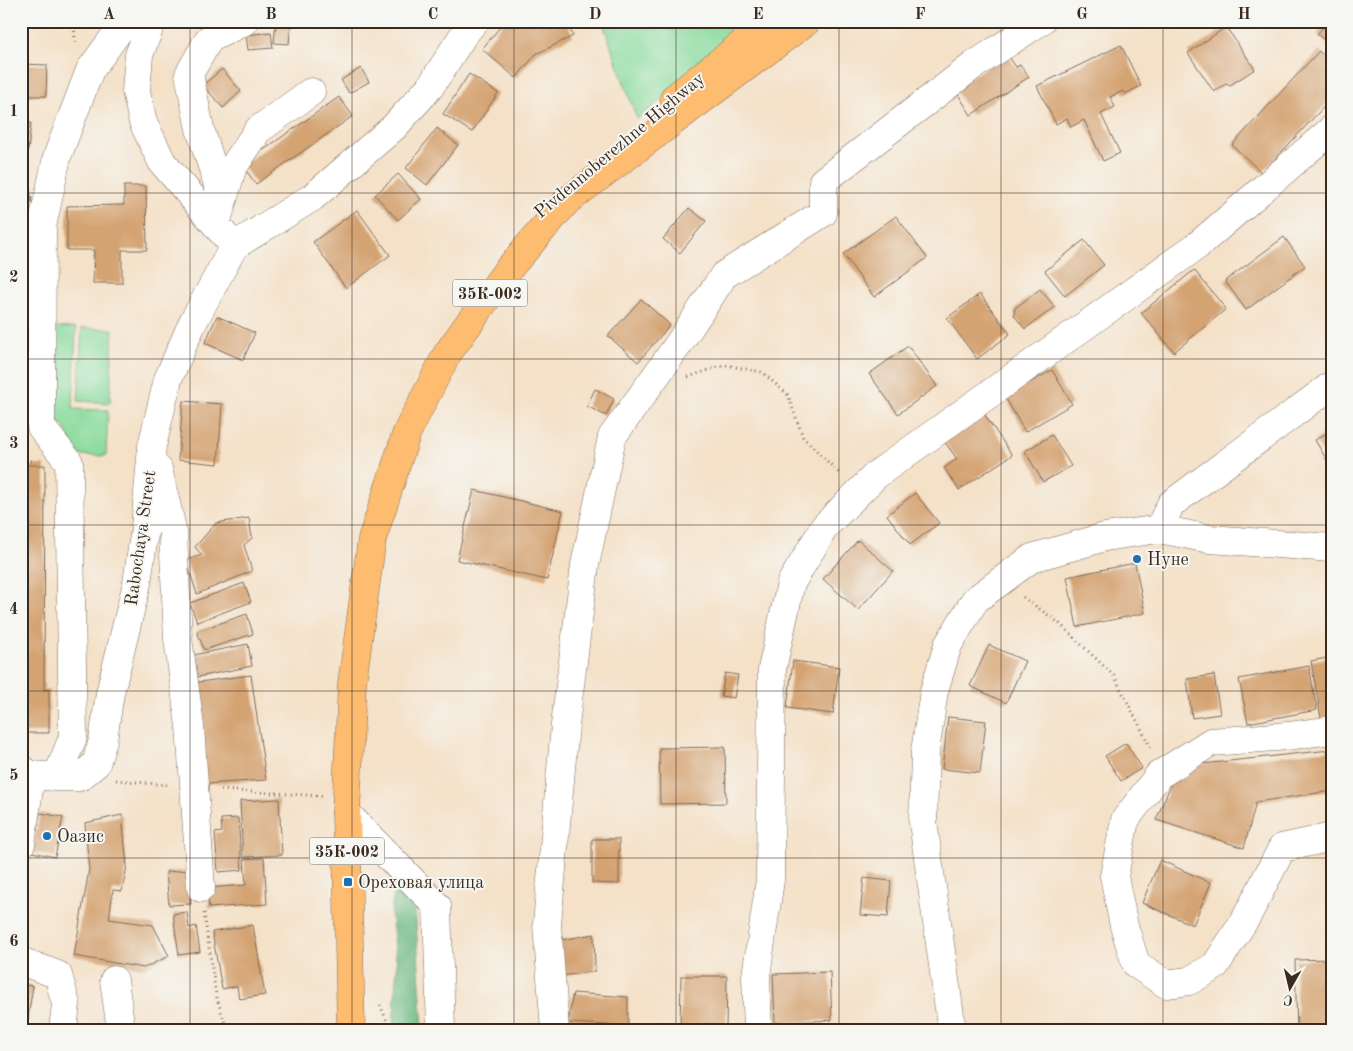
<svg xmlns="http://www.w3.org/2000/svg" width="1353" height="1051" font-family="'Old Standard TT',serif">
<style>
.green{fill:#87da9b;stroke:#61825c}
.forest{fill:#6dba83;stroke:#547250}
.building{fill:#d4a372}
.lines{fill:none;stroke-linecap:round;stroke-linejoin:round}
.minor-casing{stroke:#7c6a5a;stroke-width:29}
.highway-casing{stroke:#7c6a5a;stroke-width:29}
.path{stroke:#7c6a5a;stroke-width:3;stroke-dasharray:1 4;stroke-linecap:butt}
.minor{stroke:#fff;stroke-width:28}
.highway{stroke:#febc70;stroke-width:28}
.grid{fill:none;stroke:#3b2a1e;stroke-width:1;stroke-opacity:0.55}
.poi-dot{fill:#1f6fb2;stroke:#f6f6f2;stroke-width:2}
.labels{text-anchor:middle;stroke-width:4;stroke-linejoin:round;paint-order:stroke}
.shield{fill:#f6f6f2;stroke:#73675e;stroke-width:1}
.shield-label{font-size:16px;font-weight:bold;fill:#3b2a1e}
.street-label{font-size:18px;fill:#3b2a1e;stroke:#f6f6f2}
.poi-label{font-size:18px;fill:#3b2a1e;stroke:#f6f6f2;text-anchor:start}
.neatline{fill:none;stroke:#3b2a1e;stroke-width:2}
.grid-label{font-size:16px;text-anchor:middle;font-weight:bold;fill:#3b2a1e}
</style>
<rect width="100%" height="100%" fill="#f6f6f2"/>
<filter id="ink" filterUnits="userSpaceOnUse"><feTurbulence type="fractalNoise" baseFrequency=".02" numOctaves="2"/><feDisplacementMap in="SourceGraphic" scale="10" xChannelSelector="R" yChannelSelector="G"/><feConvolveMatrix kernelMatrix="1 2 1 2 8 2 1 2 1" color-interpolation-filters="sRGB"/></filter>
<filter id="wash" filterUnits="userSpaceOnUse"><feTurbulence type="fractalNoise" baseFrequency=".0096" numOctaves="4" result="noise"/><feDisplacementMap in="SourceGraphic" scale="20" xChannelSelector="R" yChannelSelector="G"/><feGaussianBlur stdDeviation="1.12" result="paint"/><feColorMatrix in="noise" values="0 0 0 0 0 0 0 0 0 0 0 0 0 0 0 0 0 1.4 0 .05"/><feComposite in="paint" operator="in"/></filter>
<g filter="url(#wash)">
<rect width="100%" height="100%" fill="#f4e1c8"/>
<path class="green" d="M 602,21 L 761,21 L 637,119 Z
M 45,327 L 76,328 L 73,409 L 108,410 L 106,456 L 78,455 L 63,425 L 56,419 L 48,408 Z
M 82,328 L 113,329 L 110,403 L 78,401 Z"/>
<path class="forest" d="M 395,888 L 403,891 L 415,906 L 423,1030 L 393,1030 L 397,966 L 391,912 Z"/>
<g id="blocks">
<path class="building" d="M 276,21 L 291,21 L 289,44 L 274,43 Z
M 505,21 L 566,21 L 573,36 L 536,54 L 516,78 L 482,49 Z
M 1329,21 L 1332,21 L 1332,47 L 1317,34 Z
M 1226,27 L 1255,69 L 1229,86 L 1227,83 L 1214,92 L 1188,53 Z
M 271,32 L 273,48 L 248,50 L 246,35 Z
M 1121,45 L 1141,86 L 1125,94 L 1123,91 L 1110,97 L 1115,107 L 1101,114 L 1120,153 L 1103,161 L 1084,120 L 1071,127 L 1067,118 L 1056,124 L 1037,86 Z
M 1319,51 L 1332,63 L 1332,98 L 1262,173 L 1232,145 Z
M 1007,54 L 1016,67 L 1020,65 L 1029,77 L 971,115 L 954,88 Z
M 21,64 L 47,65 L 46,96 L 21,96 Z
M 361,68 L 369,82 L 349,93 L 341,80 Z
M 222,69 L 241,91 L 223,108 L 203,85 Z
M 469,74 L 498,93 L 472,132 L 443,114 Z
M 339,97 L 353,116 L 256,184 L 242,165 Z
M 21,122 L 31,123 L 28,151 L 21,151 Z
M 437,128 L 458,145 L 427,185 L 406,168 Z
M 398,174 L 421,199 L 398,220 L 375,195 Z
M 28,176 L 32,202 L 21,203 L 21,177 Z
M 124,186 L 146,186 L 147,250 L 122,250 L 122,283 L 93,283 L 94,250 L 67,250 L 67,206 L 124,205 Z
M 689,208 L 706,221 L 680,253 L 663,239 Z
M 357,210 L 390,255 L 346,288 L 313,242 Z
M 896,216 L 927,258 L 874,297 L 843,254 Z
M 1284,237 L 1305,266 L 1246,310 L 1225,281 Z
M 1084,240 L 1104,265 L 1065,296 L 1045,271 Z
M 1194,270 L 1226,309 L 1174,352 L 1141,313 Z
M 1040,289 L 1055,307 L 1025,329 L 1014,315 L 1015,308 Z
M 980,294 L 1010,334 L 977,359 L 947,318 Z
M 641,299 L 670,325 L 638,362 L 608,336 Z
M 217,316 L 255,333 L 243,360 L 205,343 Z
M 908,346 L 937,386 L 898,414 L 869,374 Z
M 1052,370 L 1072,404 L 1025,432 L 1005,397 Z
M 595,389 L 614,399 L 606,416 L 587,406 Z
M 183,401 L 222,404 L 218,464 L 178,460 Z
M 984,414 L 1012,455 L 959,490 L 944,468 L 957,459 L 944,441 Z
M 1332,430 L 1332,469 L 1315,440 Z
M 1052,435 L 1071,466 L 1043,482 L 1025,451 Z
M 21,465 L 45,465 L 44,690 L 49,689 L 49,733 L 21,733 Z
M 474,490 L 563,511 L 547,580 L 457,560 Z
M 915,493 L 939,523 L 910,545 L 887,515 Z
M 249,518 L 252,538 L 244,545 L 252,571 L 197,594 L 186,560 L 202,555 L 195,547 L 216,523 Z
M 858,540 L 893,571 L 858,610 L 823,579 Z
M 1135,563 L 1145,613 L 1077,627 L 1067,577 Z
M 244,583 L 251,602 L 197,622 L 190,603 Z
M 247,614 L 253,634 L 204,650 L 197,631 Z
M 248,644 L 252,666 L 193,678 L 189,656 Z
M 989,645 L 1025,661 L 1006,703 L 970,686 Z
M 1332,657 L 1332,717 L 1321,718 L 1311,661 Z
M 793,661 L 839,667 L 833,714 L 787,708 Z
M 1309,666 L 1317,710 L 1248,723 L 1239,679 Z
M 725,673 L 738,675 L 734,698 L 721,696 Z
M 251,675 L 266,780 L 206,784 L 192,683 Z
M 1214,675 L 1220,714 L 1192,718 L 1187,679 Z
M 948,717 L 986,721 L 980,773 L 942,769 Z
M 1126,743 L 1142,768 L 1121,781 L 1105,756 Z
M 725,747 L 726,803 L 660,804 L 659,748 Z
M 1330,750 L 1332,761 L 1332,791 L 1256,802 L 1244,848 L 1156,820 L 1177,770 L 1193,765 Z
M 279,799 L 282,855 L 243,857 L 240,801 Z
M 40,813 L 63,817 L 55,857 L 32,852 Z
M 122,815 L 127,866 L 122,891 L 113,890 L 109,919 L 153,925 L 169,956 L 144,968 L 74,956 L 89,870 L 85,823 Z
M 238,818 L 242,870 L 218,872 L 215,833 L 222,832 L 221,819 Z
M 592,839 L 619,839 L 619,884 L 592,883 Z
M 264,858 L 267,904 L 209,908 L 207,888 L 246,885 L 244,859 Z
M 1160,860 L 1211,883 L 1193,925 L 1142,903 Z
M 188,870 L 191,904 L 169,905 L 166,872 Z
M 864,878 L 891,881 L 888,917 L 860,915 Z
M 187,912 L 189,928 L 196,926 L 200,952 L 179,955 L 173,914 Z
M 253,925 L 265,995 L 239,999 L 237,986 L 222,989 L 212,932 Z
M 594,934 L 595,971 L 561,976 L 561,940 Z
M 1332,959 L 1332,1030 L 1297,1030 L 1295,960 Z
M 830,972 L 832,1020 L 775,1023 L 773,974 Z
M 681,976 L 727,976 L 726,1030 L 680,1030 Z
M 21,984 L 33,986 L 26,1030 L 21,1030 Z
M 573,993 L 628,997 L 628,1026 L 568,1023 Z
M 180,1024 L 182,1030 L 158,1030 L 158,1029 Z"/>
</g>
</g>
<g filter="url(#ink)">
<use href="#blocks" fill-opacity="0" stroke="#7c6a5a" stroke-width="1"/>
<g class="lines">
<g class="minor-casing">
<path id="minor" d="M 152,21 L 139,55 L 136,91 L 143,122 L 162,162 L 234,246
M 223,200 L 232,169 L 258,130 L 311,92
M 216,224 L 223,200 L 200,129 L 189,74 L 209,39 L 245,21
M 234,246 L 313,197 L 394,127 L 430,87 L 464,34 L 475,21
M 158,469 L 173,533 L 178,639 L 190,726 L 201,888
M 1159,529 L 1210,539 L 1332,548
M 1332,730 L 1288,736 L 1211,742 L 1159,775 L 1125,820 L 1114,876 L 1124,926 L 1136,964 L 1166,984 L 1189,981 L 1215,966 L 1246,918 L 1282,848 L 1332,837
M 21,769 L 31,775 L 57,777 L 80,777 L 96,764 L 103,740 L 110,693 L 137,583 L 145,528 L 152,446 L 168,379 L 192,324 L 234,246
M 57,777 L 73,737 L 69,462 L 41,427 L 42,227 L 57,157 L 90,70 L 126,21
M 346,813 L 437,906 L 441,1030
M 21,844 L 31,775
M 21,961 L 58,975 L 66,1004 L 63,1030
M 114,980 L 121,1030
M 555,1030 L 547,924 L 565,725 L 585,565 L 612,437 L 678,345 L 724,275 L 823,213 L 823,181 L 974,65 L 1041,21
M 758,1030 L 756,976 L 770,880 L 772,669 L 791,583 L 825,526 L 876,475 L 1198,245 L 1332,129
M 952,1030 L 923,822 L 925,752 L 934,691 L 948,645 L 975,600 L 1032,558 L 1105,537 L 1159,529 L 1171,504 L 1332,385"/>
</g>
<g class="highway-casing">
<path id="highway" d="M 674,98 L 771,21
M 351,1030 L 346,813 L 352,683 L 372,539 L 407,432 L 447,354 L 505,273 L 567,201 L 807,21"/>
</g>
<path class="path" d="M 74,21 L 75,44
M 688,377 L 725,365 L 762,372 L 788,395 L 803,437 L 840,474
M 21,461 L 33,461
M 1023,597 L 1059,623 L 1114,676 L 1152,750
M 116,780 L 167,785
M 221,790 L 322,796
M 204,913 L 216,995 L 227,1030
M 380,1005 L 391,1030"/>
<use href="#minor" class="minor"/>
<use href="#highway" class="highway"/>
</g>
</g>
<path class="grid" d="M 190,21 L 190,1030M 352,21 L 352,1030M 514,21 L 514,1030M 676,21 L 676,1030M 839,21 L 839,1030M 1001,21 L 1001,1030M 1163,21 L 1163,1030M 21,193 L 1332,193M 21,359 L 1332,359M 21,525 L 1332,525M 21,691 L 1332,691M 21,858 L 1332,858"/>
<g class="poi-dot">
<circle cx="1137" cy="559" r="5"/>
<circle cx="47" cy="836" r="5"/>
<rect x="343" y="877" width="10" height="10" rx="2.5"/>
</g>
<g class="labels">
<g class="shield">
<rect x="452.5" y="279.5" width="75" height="27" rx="4"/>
<rect x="309.5" y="837.5" width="75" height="27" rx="4"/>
</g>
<g class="shield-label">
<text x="490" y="299">35К-002</text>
<text x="347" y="857">35К-002</text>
</g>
<g class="street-label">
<text transform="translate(619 145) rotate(-40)" y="6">Pivdennoberezhne Highway</text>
<text transform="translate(140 538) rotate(-82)" y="6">Rabochaya Street</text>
</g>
<g class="poi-label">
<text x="1147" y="565">Нуне</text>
<text x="57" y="842">Оазис</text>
<text x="358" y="888">Ореховая улица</text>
</g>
</g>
<rect width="1353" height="1051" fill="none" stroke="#f6f6f2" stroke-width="55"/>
<g transform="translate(1290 988) rotate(188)" stroke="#f6f6f2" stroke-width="4" paint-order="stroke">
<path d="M0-4L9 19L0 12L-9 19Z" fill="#3b2a1e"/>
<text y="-8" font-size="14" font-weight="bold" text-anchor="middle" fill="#3b2a1e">С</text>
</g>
<rect x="28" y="28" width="1298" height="996" class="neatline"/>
<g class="grid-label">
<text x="109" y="19">A</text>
<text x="271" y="19">B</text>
<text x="433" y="19">C</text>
<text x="595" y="19">D</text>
<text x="758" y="19">E</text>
<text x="920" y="19">F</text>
<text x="1082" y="19">G</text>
<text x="1244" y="19">H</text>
<text x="14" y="116">1</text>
<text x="14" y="282">2</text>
<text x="14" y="448">3</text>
<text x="14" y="614">4</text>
<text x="14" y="780">5</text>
<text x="14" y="946">6</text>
</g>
</svg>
